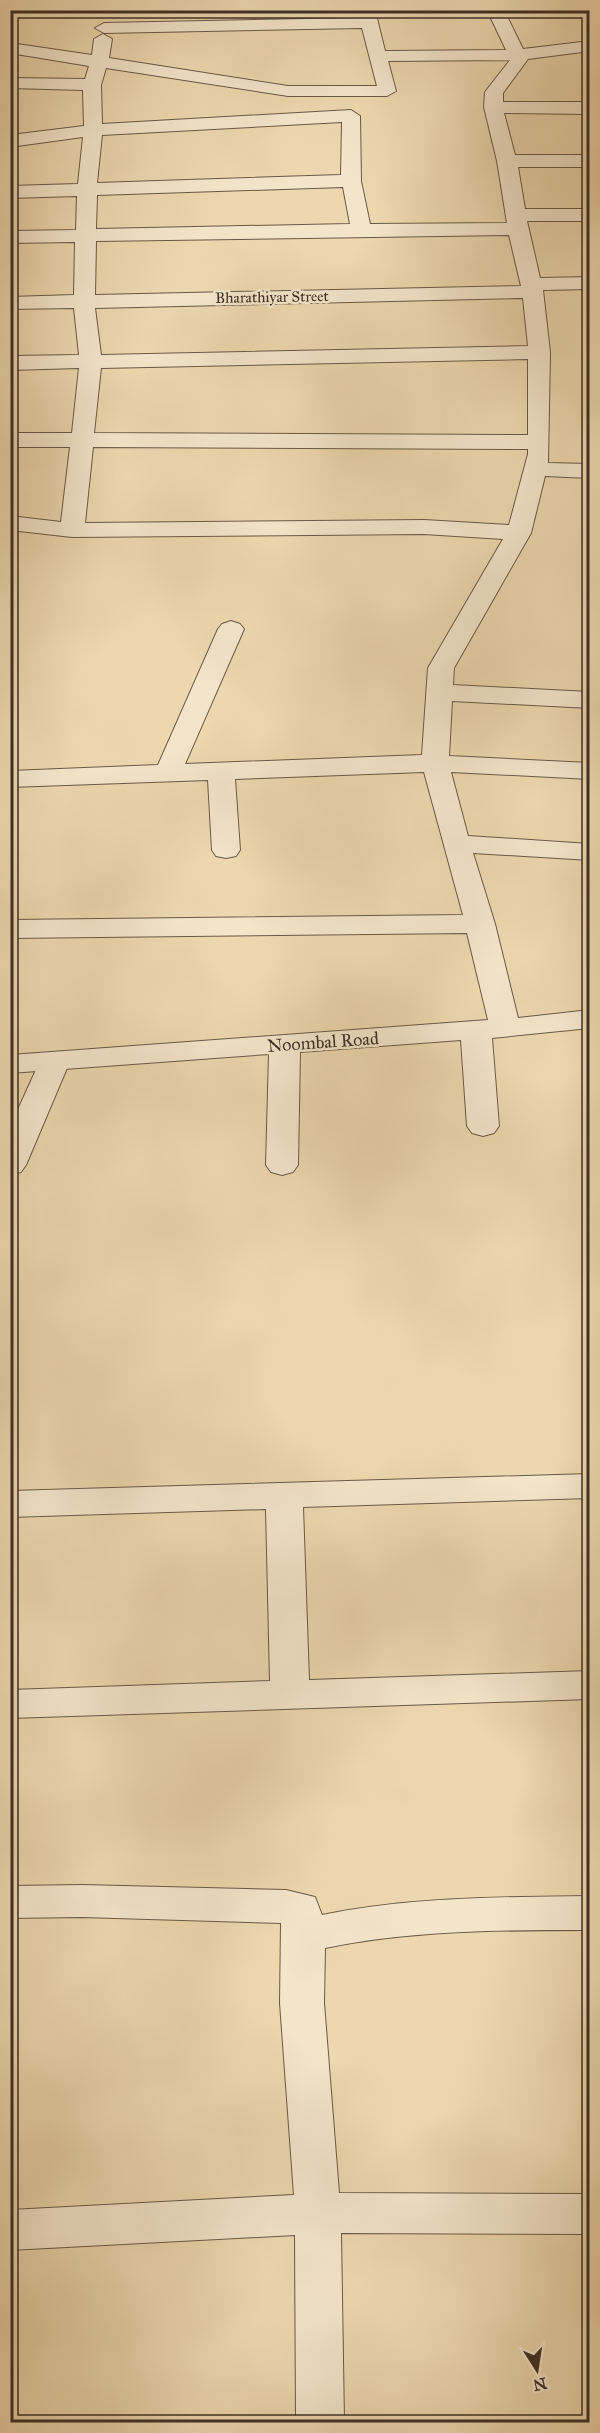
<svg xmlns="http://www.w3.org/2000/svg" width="600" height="2433" font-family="'IM FELL Great Primer',serif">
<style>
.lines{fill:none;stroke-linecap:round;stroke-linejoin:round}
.minor-casing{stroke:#695948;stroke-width:2}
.tertiary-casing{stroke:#695948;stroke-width:2}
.minor{fill:#f3e5ca;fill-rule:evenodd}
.tertiary{fill:#f3e5ca;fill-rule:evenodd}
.labels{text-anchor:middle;stroke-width:5;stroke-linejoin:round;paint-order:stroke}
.far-street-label{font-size:15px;fill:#3d2f26;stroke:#f3e5ca}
.street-label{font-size:18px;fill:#3d2f26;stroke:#f3e5ca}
</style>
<rect width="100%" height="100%" fill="#ecd7ae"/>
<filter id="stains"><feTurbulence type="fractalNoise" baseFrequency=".00333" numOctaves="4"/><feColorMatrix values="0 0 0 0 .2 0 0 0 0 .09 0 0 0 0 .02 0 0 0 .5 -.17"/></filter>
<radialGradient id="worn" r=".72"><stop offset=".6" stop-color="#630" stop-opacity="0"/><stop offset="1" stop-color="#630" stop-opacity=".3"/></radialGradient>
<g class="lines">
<g class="minor-casing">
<path id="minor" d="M 358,10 L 375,10 L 385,51 L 506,50 L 487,10 L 504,10 L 523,49 L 590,41 L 590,51 L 528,59 L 503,93 L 503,102 L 590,102 L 590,114 L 504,113 L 515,155 L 590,155 L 590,167 L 518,167 L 525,209 L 590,209 L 590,221 L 527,221 L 540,278 L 590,277 L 590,289 L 543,290 L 550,352 L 548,463 L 590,464 L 590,478 L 545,476 L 531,533 L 454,668 L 453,685 L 590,692 L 590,708 L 452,701 L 449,756 L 590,763 L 590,779 L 451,772 L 468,836 L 590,844 L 590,860 L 473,853 L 495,924 L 518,1018 L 590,1010 L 590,1028 L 492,1038 L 499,1126 L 494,1133 L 483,1136 L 472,1133 L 467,1126 L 461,1040 L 300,1052 L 298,1165 L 293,1172 L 282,1175 L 271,1172 L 266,1165 L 269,1054 L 10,1073 L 10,1055 L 488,1020 L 467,933 L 10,938 L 10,920 L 463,915 L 424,772 L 235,779 L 240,850 L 236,856 L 226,858 L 216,856 L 212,850 L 208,780 L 10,787 L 10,771 L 158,765 L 218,629 L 222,624 L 231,621 L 240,624 L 244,629 L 185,764 L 422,755 L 428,668 L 503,539 L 424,534 L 72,537 L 10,530 L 10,516 L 61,522 L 70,447 L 10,447 L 10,433 L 72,433 L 79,368 L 10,370 L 10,356 L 79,355 L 74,308 L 10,309 L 10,297 L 74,295 L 75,242 L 10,243 L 10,231 L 76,230 L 77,196 L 10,198 L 10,186 L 78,184 L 83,137 L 10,147 L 10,135 L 84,126 L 83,90 L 10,88 L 10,78 L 85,79 L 89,66 L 10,53 L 10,43 L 92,55 L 94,39 L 103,34 L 112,39 L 109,58 L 288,86 L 377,86 L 362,28 L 104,33 L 95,28 L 104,23 L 359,18 ZM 510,60 L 485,92 L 484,107 L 497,161 L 507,223 L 370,224 L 361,181 L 360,116 L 351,110 L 102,124 L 101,85 L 106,68 L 288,96 L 387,96 L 396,91 L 388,61 ZM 342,122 L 341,175 L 97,183 L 102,135 ZM 343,187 L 350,224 L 96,229 L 97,195 ZM 509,235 L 521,286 L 95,295 L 96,241 ZM 523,298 L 528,346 L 101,355 L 95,308 ZM 528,359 L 528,435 L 94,433 L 101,368 ZM 93,447 L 528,449 L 528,454 L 509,525 L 424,520 L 85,523 Z
M 590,1474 L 590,1498 L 303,1507 L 309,1680 L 590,1671 L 590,1699 L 10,1718 L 10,1690 L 270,1681 L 266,1509 L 10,1517 L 10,1491 Z
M 82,1885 L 286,1890 L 315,1897 L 322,1915 C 410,1897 500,1897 590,1896 L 590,1930 C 501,1930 412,1930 325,1948 L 324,2003 L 339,2193 L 590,2194 L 590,2234 L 341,2233 L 344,2422 L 296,2422 L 295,2235 L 10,2250 L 10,2210 L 294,2195 L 280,2003 L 281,1923 L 82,1917 L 10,1918 L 10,1886 Z"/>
</g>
<g class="tertiary-casing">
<path id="tertiary" d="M 55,1052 L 66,1054 L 70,1061 L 26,1165 L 21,1172 L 10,1175 L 10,1127 L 40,1061 L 44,1054 Z"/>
</g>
<use href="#minor" class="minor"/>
<use href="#tertiary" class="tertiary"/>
</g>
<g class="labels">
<g class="far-street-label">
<text transform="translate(272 297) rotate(-1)" y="5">Bharathiyar Street</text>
</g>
<g class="street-label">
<text transform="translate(323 1042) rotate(-4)" y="6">Noombal Road</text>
</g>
</g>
<rect width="600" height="2433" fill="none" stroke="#ecd7ae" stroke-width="36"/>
<rect x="12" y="12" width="576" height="2409" fill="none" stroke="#3d2f26" stroke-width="3"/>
<rect x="18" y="18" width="564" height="2397" fill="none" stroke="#3d2f26" stroke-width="1.5"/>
<g transform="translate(537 2370) rotate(168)" stroke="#f3e5ca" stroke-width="4.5" paint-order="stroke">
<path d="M0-4.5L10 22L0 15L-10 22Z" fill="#3d2f26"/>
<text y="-9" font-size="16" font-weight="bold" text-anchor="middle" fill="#3d2f26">N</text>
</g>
<rect width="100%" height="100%" filter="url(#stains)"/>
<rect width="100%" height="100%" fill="url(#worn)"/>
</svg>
